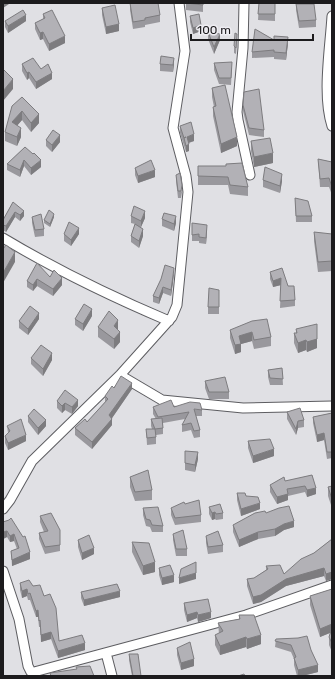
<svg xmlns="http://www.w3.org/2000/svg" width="335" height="679" font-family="Rubik,sans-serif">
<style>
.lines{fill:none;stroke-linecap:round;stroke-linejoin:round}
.street-casing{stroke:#5d5d61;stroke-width:11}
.street{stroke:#fff;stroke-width:9}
.wall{fill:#99989d}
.shaded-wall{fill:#7d7c7f}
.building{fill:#b2b1b6;stroke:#7d7c7f}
</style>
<rect width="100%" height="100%" fill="#e0e0e4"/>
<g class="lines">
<g class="street-casing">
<path id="street" d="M 244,3 L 243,48 L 237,112 L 238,120 L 250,175
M 332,16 C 330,49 322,95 332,126
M 3,238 C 58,271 110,296 169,321
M 123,377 L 162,400 L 243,408 L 332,406
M 3,509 L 10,500 L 32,461 L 120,375 L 172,317 L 177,305 L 188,192 L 186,176 L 173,128 L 185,51 L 179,3
M 3,571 L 19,619 L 28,666 L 31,672 L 34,672 L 246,615 L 332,585
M 106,653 L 112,676"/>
</g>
<use href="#street" class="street"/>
</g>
<path class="wall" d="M 130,3 L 160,15 L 160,22 L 145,25 L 145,27 L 133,29 L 130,10 Z
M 186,3 L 203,3 L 203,12 L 186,10 Z
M 259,3 L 275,3 L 275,21 L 258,20 Z
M 296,4 L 316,20 L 316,27 L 299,28 L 296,10 Z
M 102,8 L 119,31 L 106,34 L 102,15 Z
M 43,14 L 65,43 L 49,51 L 43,39 L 40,40 L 35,29 L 35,23 L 43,19 Z
M 190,16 L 201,31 L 193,34 L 190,22 Z
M 5,21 L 26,21 L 8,33 L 5,27 Z
M 208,32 L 220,40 L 214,54 L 208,39 Z
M 274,40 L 288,43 L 286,60 L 274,59 L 274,57 L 252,58 L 252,52 Z
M 237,41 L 236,54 L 234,53 L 234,46 Z
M 214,63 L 232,68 L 231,85 L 219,84 L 214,70 Z
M 22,64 L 41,69 L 52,79 L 36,89 L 29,78 L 27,80 L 22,71 Z
M 160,64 L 174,64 L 173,72 L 160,71 Z
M 212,88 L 237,146 L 221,153 L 213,116 L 213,107 L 214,107 L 212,97 Z
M 22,97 L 39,123 L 31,132 L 22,120 L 17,126 L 21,137 L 17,146 L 5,141 L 5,132 Z
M 243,105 L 264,130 L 264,137 L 249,135 L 243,111 Z
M 180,126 L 194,141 L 189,143 L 189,151 L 186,152 L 180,133 Z
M 46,140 L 60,142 L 52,152 L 46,146 Z
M 251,141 L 273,163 L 254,167 L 251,151 Z
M 25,147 L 41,167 L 31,175 L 24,166 L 20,177 L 7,170 L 7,164 Z
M 318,159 L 332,162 L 332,195 L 329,187 L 320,187 Z
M 226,166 L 248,187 L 248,196 L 230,194 L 228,185 L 198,185 L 198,176 Z
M 135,168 L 155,177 L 138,183 L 135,175 Z
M 176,175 L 182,192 L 181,198 L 178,198 L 176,181 Z
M 263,180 L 282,181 L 280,193 L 263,187 Z
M 295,198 L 312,216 L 312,222 L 296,222 Z
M 13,202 L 24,216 L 20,221 L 15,217 L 6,232 L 3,230 L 3,220 Z
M 131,216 L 145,218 L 141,227 L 143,236 L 139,248 L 131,242 L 131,236 L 135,224 L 131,223 Z
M 32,217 L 44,229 L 44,236 L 35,237 L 32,223 Z
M 54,217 L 50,227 L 44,223 L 44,220 Z
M 162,219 L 176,223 L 174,231 L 162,226 Z
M 192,223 L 207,231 L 206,244 L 199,243 L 199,241 L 192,241 Z
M 314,232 L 332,237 L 332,271 L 318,272 L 314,241 Z
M 64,234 L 79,234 L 71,246 L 64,241 Z
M 270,272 L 295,300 L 295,306 L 280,308 L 281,285 L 273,287 L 270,279 Z
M 174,274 L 171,296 L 163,293 L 159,304 L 153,302 L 153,296 Z
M 50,277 L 62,285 L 53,296 L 37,286 L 33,291 L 27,287 L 27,281 Z
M 219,290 L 219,314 L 208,314 L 208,307 Z
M 92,316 L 83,331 L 75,325 L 75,319 Z
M 39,319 L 28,335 L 19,328 L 19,321 Z
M 98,327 L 118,329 L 117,330 L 120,342 L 114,349 L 98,337 Z
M 296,329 L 317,348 L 307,352 L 306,350 L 298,353 L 294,343 L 294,333 L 296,333 Z
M 230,330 L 271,337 L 271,346 L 254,349 L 252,341 L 241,344 L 241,352 L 235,354 L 230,338 Z
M 31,358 L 52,360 L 43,376 L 31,364 Z
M 282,368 L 283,385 L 270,385 L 268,377 L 268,370 Z
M 205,381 L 229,392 L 229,399 L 209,399 L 205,388 Z
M 114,388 L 132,389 L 112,418 L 112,425 L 92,449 L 75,435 L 75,428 L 87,422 L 105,402 L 105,396 Z
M 57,401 L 78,406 L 72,414 L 65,410 L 62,413 L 57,408 Z
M 153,407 L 174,407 L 202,410 L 202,416 L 196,416 L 200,430 L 200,437 L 194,438 L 191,430 L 182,432 L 182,425 L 185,419 L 163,423 L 163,434 L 156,435 L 156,444 L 147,445 L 146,429 L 152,429 L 151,426 L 151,419 L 156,419 L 153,414 Z
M 287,412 L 304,420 L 304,427 L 298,428 L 296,435 L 287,419 Z
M 332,413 L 332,458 L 327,459 L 324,440 L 317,442 L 313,423 L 313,417 Z
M 28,416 L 46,426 L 38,435 L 28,422 Z
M 7,426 L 26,441 L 8,450 L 5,443 L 5,436 L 8,433 Z
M 248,441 L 274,456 L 253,463 L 248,448 Z
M 185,451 L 198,459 L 195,472 L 185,470 Z
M 312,475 L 316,494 L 307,497 L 305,492 L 288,496 L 288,500 L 277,504 L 270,492 L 270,485 Z
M 130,477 L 152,490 L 152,500 L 135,501 L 130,487 Z
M 332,486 L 332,508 L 328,496 L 328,487 Z
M 237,493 L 246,496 L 260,509 L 241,516 L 237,500 Z
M 185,504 L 201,515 L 201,522 L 175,525 L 171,515 L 171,508 Z
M 209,507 L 223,513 L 223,519 L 216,520 L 215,519 L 212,520 L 209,514 Z
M 143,508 L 163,526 L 163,532 L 152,532 L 150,527 L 146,526 L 143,515 Z
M 266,513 L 294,527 L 284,530 L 275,536 L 258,539 L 239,547 L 233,532 L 233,525 Z
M 40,516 L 60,530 L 60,551 L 45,554 L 39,539 L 39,533 L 44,532 L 40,522 Z
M 9,520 L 30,559 L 12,566 L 11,551 L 17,549 L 14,541 L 10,542 L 7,537 L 3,539 Z
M 173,534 L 187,549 L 187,556 L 176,556 L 173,540 Z
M 206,536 L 223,545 L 223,552 L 208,554 L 206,543 Z
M 332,539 L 332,579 L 326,581 L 324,576 L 286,586 L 261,602 L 253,604 L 247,586 L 247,579 L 254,578 L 266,570 L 266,566 L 284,574 L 314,553 Z
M 78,540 L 94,554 L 82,560 L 78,547 Z
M 132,542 L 155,572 L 143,575 L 132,552 Z
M 159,568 L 174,582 L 162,585 L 159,575 Z
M 20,583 L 33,586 L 44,596 L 59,641 L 85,650 L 58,658 L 51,639 L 41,642 L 40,627 L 39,627 L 38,617 L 36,617 L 30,600 L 28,600 L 27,596 L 22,598 L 20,590 Z
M 332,589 L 332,652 L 329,645 L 329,637 L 330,633 L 320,637 L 310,605 L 310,596 Z
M 81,592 L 120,597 L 84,606 L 81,598 Z
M 184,603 L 211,618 L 198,622 L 197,618 L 187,622 L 184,610 Z
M 239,615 L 261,644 L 247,649 L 246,647 L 220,655 L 215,645 L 215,635 L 219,634 L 218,623 L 239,619 Z
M 276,639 L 311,650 L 318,672 L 302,676 L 297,676 L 294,665 L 294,659 L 291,652 L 275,647 Z
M 177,648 L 194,666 L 181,670 L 177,655 Z
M 129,654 L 141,676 L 132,676 L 129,660 Z"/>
<path class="shaded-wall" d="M 3,3 L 9,3 L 9,4 L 3,8 Z
M 26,15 L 26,21 L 8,33 L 8,26 Z
M 119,24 L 119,31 L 106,34 L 106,27 Z
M 201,25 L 201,31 L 193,34 L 193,28 Z
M 43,32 L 43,39 L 40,40 L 40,33 Z
M 220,34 L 220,40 L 214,54 L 214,47 Z
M 65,36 L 65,43 L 49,51 L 49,44 Z
M 288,37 L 288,43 L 286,60 L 286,53 Z
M 174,58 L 174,64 L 173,72 L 173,65 Z
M 29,72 L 29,78 L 27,80 L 27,73 Z
M 52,73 L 52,79 L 36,89 L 36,82 Z
M 13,79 L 13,89 L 3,101 L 3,91 Z
M 22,111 L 22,120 L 12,131 L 12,122 Z
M 39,114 L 39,123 L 31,132 L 31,123 Z
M 21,128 L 21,137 L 17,146 L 17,137 Z
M 194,134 L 194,141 L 187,143 L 187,137 Z
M 60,135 L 60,142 L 52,152 L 52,145 Z
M 237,137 L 237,146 L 221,153 L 221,144 Z
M 189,144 L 189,151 L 186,152 L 186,146 Z
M 273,153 L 273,163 L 254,167 L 254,157 Z
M 24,160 L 24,166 L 20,177 L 20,170 Z
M 41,160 L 41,167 L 31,175 L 31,168 Z
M 155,170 L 155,177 L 138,183 L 138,176 Z
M 282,174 L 282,181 L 280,193 L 280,186 Z
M 24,211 L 24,216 L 20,221 L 20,215 Z
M 145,211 L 145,218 L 141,227 L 141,221 Z
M 15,212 L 15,217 L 6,232 L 6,226 Z
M 54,214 L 54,217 L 50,227 L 50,224 Z
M 176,216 L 176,223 L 174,231 L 174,224 Z
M 207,225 L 207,231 L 206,244 L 206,238 Z
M 79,228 L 79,234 L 71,246 L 71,240 Z
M 143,229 L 143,236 L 139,248 L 139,241 Z
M 15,252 L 15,262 L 3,283 L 3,273 Z
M 174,268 L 173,282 L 171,296 L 171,290 Z
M 62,278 L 62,285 L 53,296 L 53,289 Z
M 281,278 L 281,285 L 273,287 L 273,281 Z
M 37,279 L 37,286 L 33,291 L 33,285 Z
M 163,287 L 163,293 L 159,304 L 159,298 Z
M 92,309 L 92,316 L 83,331 L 83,324 Z
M 39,313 L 39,319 L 28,335 L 28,329 Z
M 118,320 L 118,329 L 114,336 L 114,326 Z
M 317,324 L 317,348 L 307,352 L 307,342 Z
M 120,332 L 120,342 L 114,349 L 114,339 Z
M 252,332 L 252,341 L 241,344 L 241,352 L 235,354 L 235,345 L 239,336 Z
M 306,340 L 306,350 L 298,353 L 298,343 Z
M 52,353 L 52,360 L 43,376 L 43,369 Z
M 132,383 L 132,389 L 110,421 L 112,419 L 112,425 L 92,449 L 92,442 L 109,415 Z
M 78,400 L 78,406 L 72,414 L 72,407 Z
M 65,403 L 65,410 L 62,413 L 62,406 Z
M 46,420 L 46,426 L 38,435 L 38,428 Z
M 298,421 L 298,428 L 296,435 L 296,429 Z
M 324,433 L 324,440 L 317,442 L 317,435 Z
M 26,435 L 26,441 L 8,450 L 8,443 Z
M 274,449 L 274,456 L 253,463 L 253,456 Z
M 198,452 L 198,459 L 195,472 L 195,465 Z
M 316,488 L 316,494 L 307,497 L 307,490 Z
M 288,494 L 288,500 L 277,504 L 277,497 Z
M 260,503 L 260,509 L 241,516 L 241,509 Z
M 215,512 L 215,519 L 212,520 L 212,513 Z
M 294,521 L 294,527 L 284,530 L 275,536 L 275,529 L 284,524 Z
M 7,531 L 7,537 L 3,539 L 3,532 Z
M 258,532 L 258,539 L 239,547 L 239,540 Z
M 14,534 L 14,541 L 10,542 L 10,536 Z
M 94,548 L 94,554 L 82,560 L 82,553 Z
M 30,552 L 30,559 L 12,566 L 12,560 Z
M 155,562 L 155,572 L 143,575 L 143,566 Z
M 324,568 L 324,576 L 286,586 L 261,602 L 253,604 L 253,597 L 286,579 Z
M 332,572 L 332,579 L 326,581 L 326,574 Z
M 196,573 L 196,579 L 179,584 L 179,578 Z
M 174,575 L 174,582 L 162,585 L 162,578 Z
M 27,589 L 27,596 L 22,598 L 22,591 Z
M 120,591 L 120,597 L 84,606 L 84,600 Z
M 38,610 L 38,617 L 36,617 L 36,611 Z
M 197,612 L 197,618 L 187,622 L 187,615 Z
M 211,612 L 211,618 L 198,622 L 198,615 Z
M 332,624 L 332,632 L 320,637 L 320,629 Z
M 51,632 L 51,639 L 41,642 L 41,635 Z
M 261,635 L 261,644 L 247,649 L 247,639 Z
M 246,637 L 246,647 L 220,655 L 220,646 Z
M 85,643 L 85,650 L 58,658 L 58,651 Z
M 194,659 L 194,666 L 181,670 L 181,663 Z
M 318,665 L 318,672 L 302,676 L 298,676 L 298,670 Z"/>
<path class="building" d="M 130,3 L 158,3 L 160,15 L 145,18 L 145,20 L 133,22 Z
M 186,3 L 203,3 L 203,5 Z
M 259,3 L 275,3 L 275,14 L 258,14 Z
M 296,4 L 314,4 L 316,20 L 299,21 Z
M 115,5 L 119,24 L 106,27 L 102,8 Z
M 23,10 L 26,15 L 8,26 L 5,21 Z
M 52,10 L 65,36 L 49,44 L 43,32 L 40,33 L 35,23 L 45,18 L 43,14 Z
M 199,14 L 201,25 L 193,28 L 190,16 Z
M 255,29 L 274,40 L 274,36 L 288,37 L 286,53 L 274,52 L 274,50 L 252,52 Z
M 208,32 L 220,34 L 214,47 Z
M 235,33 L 237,34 L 236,48 L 234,46 Z
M 161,56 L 174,58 L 173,65 L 160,64 Z
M 33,58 L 41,69 L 48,64 L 52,73 L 36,82 L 29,72 L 27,73 L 22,64 Z
M 232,62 L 231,78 L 219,78 L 214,63 Z
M 3,69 L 13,79 L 3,91 Z
M 225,85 L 237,137 L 221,144 L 213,107 L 216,106 L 212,88 Z
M 259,89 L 264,130 L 249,128 L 243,105 L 244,92 Z
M 22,97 L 39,114 L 31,123 L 22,111 L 12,122 L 21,128 L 17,137 L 5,132 L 12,106 Z
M 191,122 L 194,134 L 187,137 L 189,144 L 186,146 L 184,138 L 186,137 L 184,138 L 180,126 Z
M 53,130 L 60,135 L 52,145 L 46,140 Z
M 270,138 L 273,153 L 254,157 L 251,141 Z
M 25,147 L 33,154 L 34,153 L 41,160 L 31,168 L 24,160 L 20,170 L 7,164 Z
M 318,159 L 332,162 L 332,187 L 329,178 L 320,179 Z
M 151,160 L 155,170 L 138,176 L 135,168 Z
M 242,163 L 248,187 L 230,185 L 228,177 L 198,176 L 198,166 L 226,166 L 226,164 Z
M 265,167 L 282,174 L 280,186 L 263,180 Z
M 180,173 L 182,185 L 181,191 L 178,191 L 176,175 Z
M 295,198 L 308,201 L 312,216 L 296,216 Z
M 13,202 L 24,211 L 20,215 L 15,212 L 6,226 L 3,225 L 3,220 Z
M 134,206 L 145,211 L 141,221 L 131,216 Z
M 49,210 L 54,214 L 50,224 L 44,220 Z
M 164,213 L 176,216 L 174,224 L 162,219 Z
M 41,214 L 44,229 L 35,230 L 32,217 Z
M 69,222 L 79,228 L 71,240 L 64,234 Z
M 192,223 L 207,225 L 206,238 L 199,237 L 199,234 L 192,235 Z
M 135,224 L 143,229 L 139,241 L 131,236 Z
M 314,232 L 332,234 L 332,261 L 318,262 Z
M 6,245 L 15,252 L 3,273 L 3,249 Z
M 37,263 L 50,277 L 54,270 L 62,278 L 53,289 L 37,279 L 33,285 L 27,281 Z
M 165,265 L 174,268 L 173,276 L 171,290 L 163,287 L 159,298 L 153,296 L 161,279 Z
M 282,268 L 288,286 L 294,286 L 295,300 L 280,301 L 281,278 L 273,281 L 270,272 Z
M 209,288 L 219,290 L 219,307 L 208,307 Z
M 84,304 L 92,309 L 83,324 L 75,319 Z
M 30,306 L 39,313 L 28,329 L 19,321 Z
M 109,311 L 118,320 L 114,326 L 120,332 L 114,339 L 98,327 Z
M 267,319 L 271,337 L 254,340 L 252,332 L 239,336 L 241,344 L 235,345 L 230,330 L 252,321 Z
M 317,324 L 317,339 L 307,342 L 306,340 L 298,343 L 294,333 L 297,333 L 296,329 Z
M 41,345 L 52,353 L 43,369 L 31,358 Z
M 282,368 L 283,379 L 270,378 L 268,370 Z
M 121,376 L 132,383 L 109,415 L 112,419 L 92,442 L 75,428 L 85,419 L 87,422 L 108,399 L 105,396 L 112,386 L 114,388 Z
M 225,377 L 229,392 L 209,392 L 205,381 Z
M 65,390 L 78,400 L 72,407 L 65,403 L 62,406 L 57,401 Z
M 171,400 L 174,407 L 190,402 L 200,403 L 202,410 L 194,409 L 200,430 L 194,431 L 191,423 L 182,425 L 189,412 L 158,417 L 153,407 Z
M 300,408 L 304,420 L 298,421 L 296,429 L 287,412 Z
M 34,409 L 46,420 L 38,428 L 28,416 Z
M 332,413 L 332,452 L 327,452 L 324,433 L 317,435 L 313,417 Z
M 162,418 L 163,428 L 155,429 L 151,419 Z
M 21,419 L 26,435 L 8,443 L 5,436 L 10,431 L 7,426 Z
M 146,429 L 155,429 L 156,437 L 147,438 Z
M 270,439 L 274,449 L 253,456 L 248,441 Z
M 185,451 L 198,452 L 195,465 L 185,463 Z
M 148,470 L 152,490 L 135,492 L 130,477 Z
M 312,475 L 316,488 L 307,490 L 305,486 L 287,489 L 288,494 L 277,497 L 270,485 L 284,477 L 285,481 Z
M 332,486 L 332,499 L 328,487 Z
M 237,493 L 245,493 L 246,496 L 258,497 L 260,503 L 241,509 Z
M 199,500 L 201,515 L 175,518 L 171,508 L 184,502 L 185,504 Z
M 220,504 L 223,513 L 216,514 L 215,512 L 212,513 L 209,507 Z
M 289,506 L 294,521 L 284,524 L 275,529 L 258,532 L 239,540 L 233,525 L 255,513 L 265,511 L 266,513 L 279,508 Z
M 158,507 L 163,526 L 152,525 L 150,520 L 146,519 L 143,508 Z
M 51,513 L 60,530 L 60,545 L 45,547 L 39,533 L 48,531 L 40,516 Z
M 11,518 L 23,537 L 25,536 L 30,552 L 12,560 L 11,551 L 19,548 L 14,534 L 10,536 L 7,531 L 3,532 L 3,522 L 9,520 Z
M 183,530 L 187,549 L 176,549 L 173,534 Z
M 218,531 L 223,545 L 208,547 L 206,536 Z
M 89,535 L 94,548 L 82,553 L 78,540 Z
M 332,539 L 332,572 L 326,574 L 324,568 L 286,579 L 261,595 L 253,597 L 247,579 L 254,578 L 268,569 L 266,566 L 280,565 L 284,574 L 301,559 L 314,553 Z
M 132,542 L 149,543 L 155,562 L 143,566 Z
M 196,562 L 196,573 L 179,578 L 181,569 Z
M 170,565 L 174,575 L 162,578 L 159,568 Z
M 29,580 L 33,586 L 40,585 L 44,596 L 50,594 L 56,608 L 59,641 L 82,635 L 85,643 L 58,651 L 51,632 L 41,635 L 40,620 L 39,621 L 38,610 L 36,611 L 30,593 L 28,594 L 27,589 L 22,591 L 20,583 Z
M 117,584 L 120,591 L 84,600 L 81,592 Z
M 332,589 L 332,624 L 320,629 L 310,596 Z
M 208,599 L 211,612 L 198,615 L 197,612 L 187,615 L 184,603 Z
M 239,615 L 254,615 L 261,635 L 247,639 L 246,637 L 220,646 L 215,635 L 223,631 L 218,623 L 240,619 Z
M 332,628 L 332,643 L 329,637 Z
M 307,636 L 311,650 L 318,665 L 298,670 L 294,658 L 296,657 L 291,645 L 275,641 L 276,639 L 298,638 Z
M 190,642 L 194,659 L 181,663 L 177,648 Z
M 129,654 L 138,654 L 141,676 L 133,676 Z
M 90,666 L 94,676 L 51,676 L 50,673 L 77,669 L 76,667 Z
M 244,674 L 245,676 L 238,676 Z"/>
<rect width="335" height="679" fill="none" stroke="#1c1b1d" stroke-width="8"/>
<path d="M191 34v6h122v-6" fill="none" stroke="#1c1b1d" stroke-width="2"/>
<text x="197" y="34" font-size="12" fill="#1c1b1d" stroke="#eeedf2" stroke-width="3" paint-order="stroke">100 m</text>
</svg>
